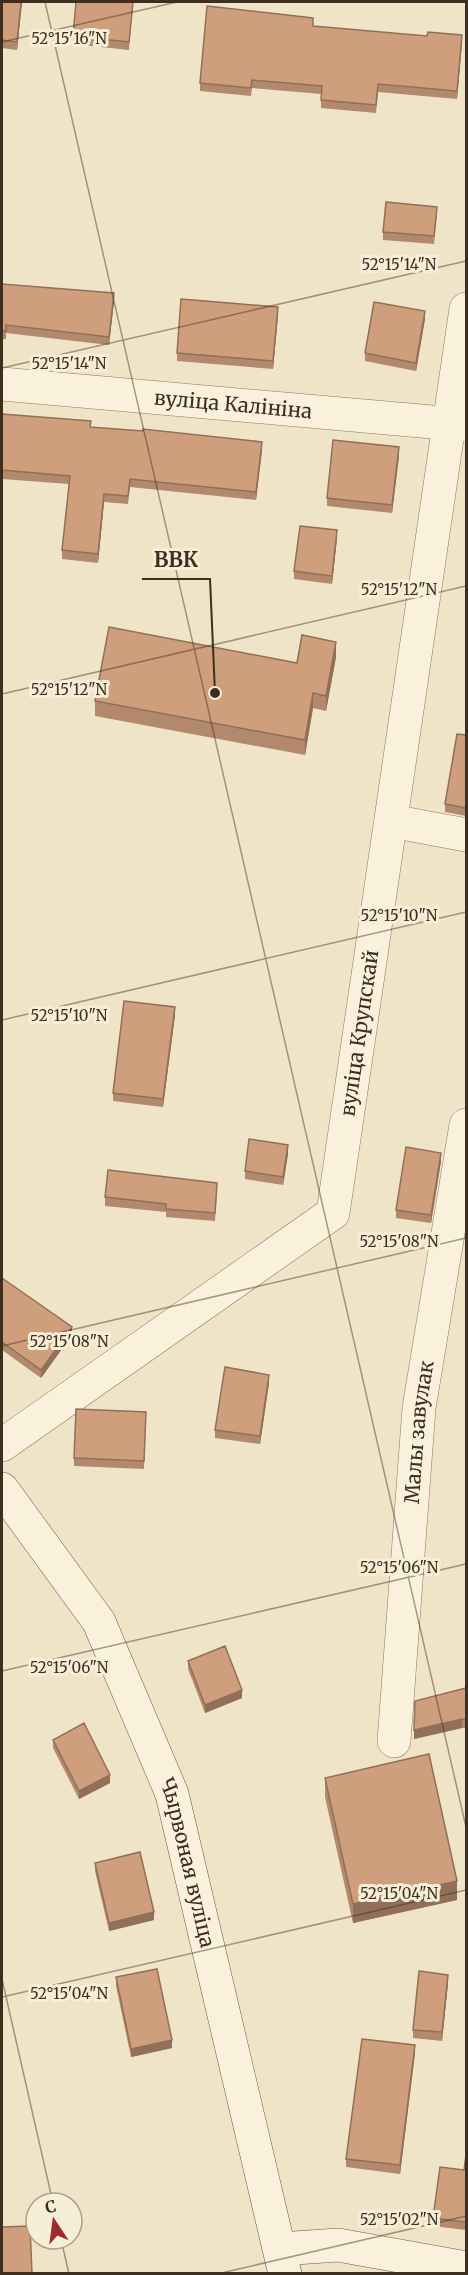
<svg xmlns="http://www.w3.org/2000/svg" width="468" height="2275" font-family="Merriweather,serif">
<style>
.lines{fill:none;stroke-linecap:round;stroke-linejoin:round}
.street-casing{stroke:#8d765c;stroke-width:34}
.secondary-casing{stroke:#6f573f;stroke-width:34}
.street{stroke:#faf1dc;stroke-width:33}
.secondary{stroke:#faf1dc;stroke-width:33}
.wall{fill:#b2896c}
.shaded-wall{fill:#916f58}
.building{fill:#cf9f7d;stroke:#916f58;stroke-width:1.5}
.ticks{fill:none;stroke:#3d2e20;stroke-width:1.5;stroke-opacity:0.45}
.labels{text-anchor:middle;stroke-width:6;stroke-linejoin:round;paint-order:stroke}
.street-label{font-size:20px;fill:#3d2e20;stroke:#f7eed8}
.ticks-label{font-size:15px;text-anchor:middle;fill:#3d2e20;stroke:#f7eed8;stroke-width:6;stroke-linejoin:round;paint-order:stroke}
.leader{fill:none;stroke:#3d2e20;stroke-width:2}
.callout-dot{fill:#3d2e20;stroke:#f7eed8;stroke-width:2}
.callout-label{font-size:21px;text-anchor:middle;font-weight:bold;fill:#3d2e20;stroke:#f7eed8;stroke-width:6;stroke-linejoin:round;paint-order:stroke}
</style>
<rect width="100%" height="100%" fill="#f0e4c8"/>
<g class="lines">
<g class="street-casing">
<g id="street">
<path id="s1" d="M 2,384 L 466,425"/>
<path d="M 391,821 L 466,835"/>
<path id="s2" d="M 2,1445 L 333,1213 L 466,309"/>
<path id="s3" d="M 394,1741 L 419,1408 L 466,1125"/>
</g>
</g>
<g class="secondary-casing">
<g id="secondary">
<path id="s4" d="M 2,1489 L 99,1622 L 172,1794 L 285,2274"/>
<path d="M 280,2249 L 338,2245 L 466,2268"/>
</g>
</g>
<use href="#street" class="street"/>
<use href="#secondary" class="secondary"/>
</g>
<path class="wall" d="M 2,2 L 22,2 L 17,50 L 2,48 Z
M 76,2 L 133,2 L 129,50 L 73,44 Z
M 313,26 L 462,43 L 457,99 L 378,92 L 376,113 L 321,108 L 321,94 L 252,88 L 251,96 L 200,91 L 200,83 Z
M 437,215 L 434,244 L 383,240 L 383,232 Z
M 2,284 L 114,301 L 109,345 L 6,333 L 6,339 L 2,339 Z
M 278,315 L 273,369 L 177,361 L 177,353 Z
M 425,319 L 416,371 L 365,361 L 365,353 Z
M 2,414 L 91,427 L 262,450 L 256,500 L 130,487 L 128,504 L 104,502 L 98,563 L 62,559 L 62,550 L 69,484 L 2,479 Z
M 399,456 L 392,513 L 327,506 L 327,498 Z
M 337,538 L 332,584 L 294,579 L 294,571 Z
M 336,657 L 326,711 L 313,708 L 305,755 L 95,716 L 95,701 Z
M 466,735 L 466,816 L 445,812 L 445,804 Z
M 175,1015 L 163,1107 L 113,1101 L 113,1093 Z
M 288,1154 L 283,1185 L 245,1179 L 245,1171 Z
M 441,1161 L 431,1223 L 396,1218 L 396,1210 Z
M 217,1191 L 215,1221 L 166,1217 L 166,1212 L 105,1206 L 105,1197 Z
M 2,1278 L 72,1335 L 41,1378 L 2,1350 Z
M 269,1383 L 260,1444 L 215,1438 L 215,1430 Z
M 146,1412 L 144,1469 L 74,1466 L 74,1458 Z
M 188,1661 L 242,1698 L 205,1713 L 188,1669 Z
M 466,1688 L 466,1728 L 462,1728 L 414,1739 Z
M 53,1740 L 110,1783 L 79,1799 L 53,1748 Z
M 325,1778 L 457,1900 L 353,1923 L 325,1797 Z
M 95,1863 L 154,1920 L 109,1931 L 95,1871 Z
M 116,1977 L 172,2048 L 131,2057 L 116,1986 Z
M 448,1983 L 442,2041 L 413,2038 L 413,2030 Z
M 415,2053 L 400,2174 L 346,2167 L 346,2159 Z
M 466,2155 L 466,2230 L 433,2226 L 433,2218 L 464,2170 Z"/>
<path class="shaded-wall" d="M 21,2 L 22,2 L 17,50 L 17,42 Z
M 462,35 L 462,43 L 457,99 L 457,91 Z
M 114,293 L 114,301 L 109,345 L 109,337 Z
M 278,307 L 278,315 L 273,369 L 273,361 Z
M 425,311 L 425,319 L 416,371 L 416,363 Z
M 262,442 L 262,450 L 256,500 L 256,492 Z
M 399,447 L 399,456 L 392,513 L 392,505 Z
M 104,494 L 104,502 L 98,563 L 98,554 Z
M 337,530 L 337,538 L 332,584 L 332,576 Z
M 336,642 L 336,657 L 326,711 L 326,696 Z
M 313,693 L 313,708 L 305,755 L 305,740 Z
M 175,1007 L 175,1015 L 163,1107 L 163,1099 Z
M 288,1145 L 288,1154 L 283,1185 L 283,1177 Z
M 441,1153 L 441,1161 L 431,1223 L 431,1215 Z
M 72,1327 L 72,1335 L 41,1378 L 41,1370 Z
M 269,1375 L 269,1383 L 260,1444 L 260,1436 Z
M 242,1690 L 242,1698 L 205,1713 L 205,1705 Z
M 462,1719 L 462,1728 L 414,1739 L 414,1730 Z
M 110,1775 L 110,1783 L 79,1799 L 79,1791 Z
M 457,1881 L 457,1900 L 353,1923 L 353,1904 Z
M 154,1912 L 154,1920 L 109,1931 L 109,1923 Z
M 448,1975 L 448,1983 L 442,2041 L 442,2032 Z
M 172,2040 L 172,2048 L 131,2057 L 131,2049 Z
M 415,2045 L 415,2053 L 400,2174 L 400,2165 Z"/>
<path class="building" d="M 2,2 L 21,2 L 17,42 L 2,40 Z
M 76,2 L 133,2 L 129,42 L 73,36 Z
M 207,6 L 313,18 L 313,26 L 427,36 L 428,32 L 462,35 L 457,91 L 378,84 L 376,105 L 321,100 L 322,86 L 252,80 L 251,88 L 200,83 Z
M 386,202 L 437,207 L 434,236 L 383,232 Z
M 2,284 L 114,293 L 109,337 L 6,325 L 6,331 L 2,331 Z
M 181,299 L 278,307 L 273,361 L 177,353 Z
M 374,302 L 425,311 L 416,363 L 365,353 Z
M 2,414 L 91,421 L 90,427 L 143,431 L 143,429 L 262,442 L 256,492 L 130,479 L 128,496 L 104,494 L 98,554 L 62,550 L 70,476 L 2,470 Z
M 333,440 L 399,447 L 392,505 L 327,498 Z
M 300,526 L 337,530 L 332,576 L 294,571 Z
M 109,627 L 297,663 L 302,635 L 336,642 L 326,696 L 313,693 L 305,740 L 95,701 Z
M 457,734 L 466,735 L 466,808 L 445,804 Z
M 124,1001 L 175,1007 L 163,1099 L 113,1093 Z
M 249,1139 L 288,1145 L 283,1177 L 245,1171 Z
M 406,1147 L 441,1153 L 431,1215 L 396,1210 Z
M 108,1170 L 217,1183 L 215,1213 L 166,1209 L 166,1204 L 105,1197 Z
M 2,1278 L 72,1327 L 41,1370 L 2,1342 Z
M 225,1367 L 269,1375 L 260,1436 L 215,1430 Z
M 76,1409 L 146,1412 L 144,1461 L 74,1458 Z
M 225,1646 L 242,1690 L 205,1705 L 188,1661 Z
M 466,1688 L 466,1720 L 462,1719 L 414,1730 L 415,1701 Z
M 84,1723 L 110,1775 L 79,1791 L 53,1740 Z
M 429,1754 L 457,1881 L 353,1904 L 325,1778 Z
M 140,1852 L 154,1912 L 109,1923 L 95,1863 Z
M 157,1969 L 172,2040 L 131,2049 L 116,1977 Z
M 419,1971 L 448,1975 L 442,2032 L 413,2030 Z
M 362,2039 L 415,2045 L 400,2165 L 346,2159 Z
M 466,2155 L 466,2222 L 433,2218 L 440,2167 L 464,2170 Z
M 30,2226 L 32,2274 L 2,2274 L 2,2227 Z"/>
<path class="ticks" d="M 45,2 L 466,1827M 2,42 L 177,2M 2,368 L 466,261M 2,694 L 466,586M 2,1020 L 466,912M 2,1346 L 466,1238M 2,1671 L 466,1564M 2,1979 L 53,2203M 2,1997 L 466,1890M 61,2239 L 69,2274M 217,2274 L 466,2216"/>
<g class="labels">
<g class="street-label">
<text dy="7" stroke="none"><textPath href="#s1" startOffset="232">вуліца Калініна</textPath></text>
<text dy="7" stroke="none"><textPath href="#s2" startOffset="586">вуліца Крупскай</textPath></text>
<text dy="7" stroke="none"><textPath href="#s3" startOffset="310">Малы завулак</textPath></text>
<text dy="7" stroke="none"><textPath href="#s4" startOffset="422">Чырвоная вуліца</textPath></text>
</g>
</g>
<g class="ticks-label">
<text x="69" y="44">52°15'16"N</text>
<text x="399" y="270">52°15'14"N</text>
<text x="69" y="369">52°15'14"N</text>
<text x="399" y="595">52°15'12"N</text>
<text x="69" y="695">52°15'12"N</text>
<text x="399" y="921">52°15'10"N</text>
<text x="69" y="1021">52°15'10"N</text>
<text x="399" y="1247">52°15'08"N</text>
<text x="69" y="1347">52°15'08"N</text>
<text x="399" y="1573">52°15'06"N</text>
<text x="69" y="1673">52°15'06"N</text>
<text x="399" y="1899">52°15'04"N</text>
<text x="69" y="1999">52°15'04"N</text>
<text x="399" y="2225">52°15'02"N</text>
</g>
<path class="leader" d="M215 693L210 579H142"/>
<circle class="callout-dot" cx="215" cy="693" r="6"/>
<g class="callout-label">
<text x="176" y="567">ВВК</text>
</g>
<rect width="468" height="2275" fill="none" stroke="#3d2e20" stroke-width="6"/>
<g transform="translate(54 2221) rotate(347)"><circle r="28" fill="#f7eed8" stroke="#ada18e" stroke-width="1.5"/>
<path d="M0-4.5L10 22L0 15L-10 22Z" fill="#9e2a2b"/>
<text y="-9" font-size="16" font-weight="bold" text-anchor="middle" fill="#3d2e20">С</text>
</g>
</svg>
